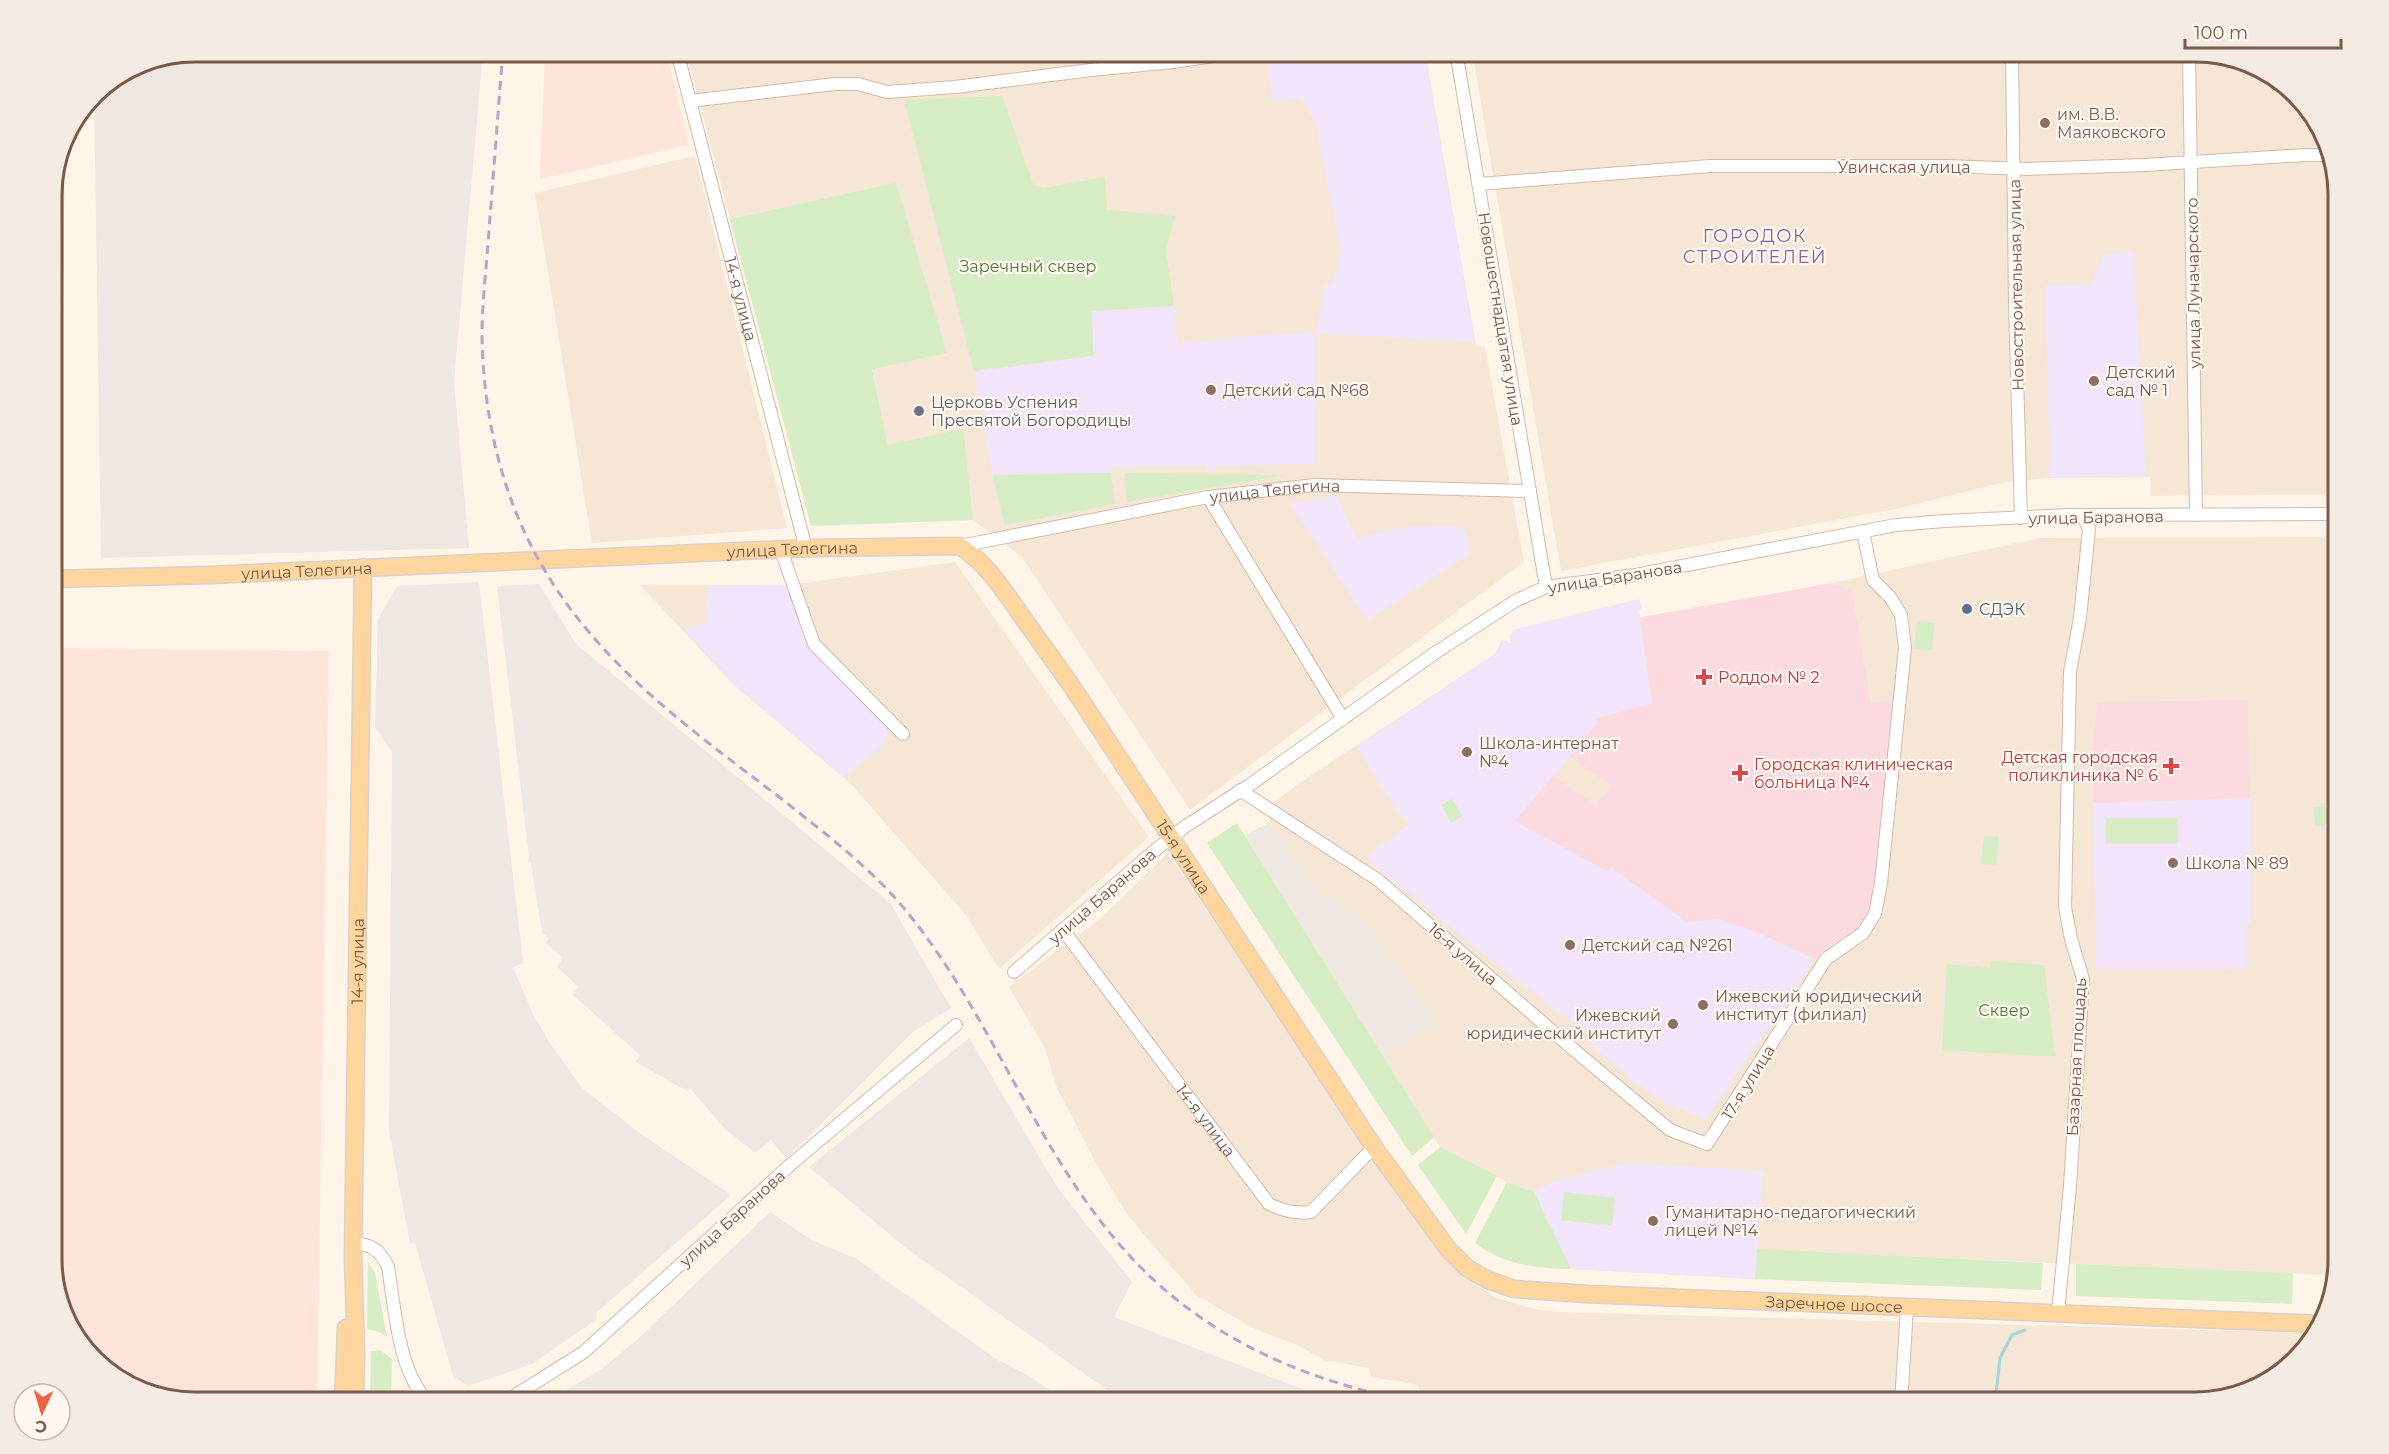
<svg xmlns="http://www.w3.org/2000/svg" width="2389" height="1454" font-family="Montserrat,sans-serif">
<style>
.residential{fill:#f6e6d6}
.commercial{fill:#ffe4db}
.industrial{fill:#efe7e1}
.education{fill:#f1e4fb}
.medical{fill:#fcdbe0}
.green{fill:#d7edc5}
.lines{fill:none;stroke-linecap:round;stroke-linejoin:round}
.stream{stroke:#a0d6dc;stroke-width:3}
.minor-casing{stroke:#d2bbac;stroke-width:14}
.major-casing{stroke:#dad1cc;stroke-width:19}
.minor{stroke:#fff;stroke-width:12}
.major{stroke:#ffd69e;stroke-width:16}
.rail{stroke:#b7a4ca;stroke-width:3;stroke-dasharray:9 6;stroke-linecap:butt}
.education-dot{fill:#8d6e63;stroke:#fff8f0;stroke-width:2}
.worship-dot{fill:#6b7280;stroke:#fff8f0;stroke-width:2}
.service-dot{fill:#5c6f8a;stroke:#fff8f0;stroke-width:2}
.health-dot{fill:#e0444e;stroke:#fff8f0;stroke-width:2}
.labels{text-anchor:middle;stroke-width:4.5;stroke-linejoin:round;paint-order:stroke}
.education-label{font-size:16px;fill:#785e54;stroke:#fff8f0;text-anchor:start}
.street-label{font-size:16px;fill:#7b5949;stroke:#fff8f0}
.park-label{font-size:16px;fill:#527b3d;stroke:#fff8f0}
.worship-label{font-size:16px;fill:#5b616d;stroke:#fff8f0;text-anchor:start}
.service-label{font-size:16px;fill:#4e5e75;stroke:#fff8f0;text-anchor:start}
.health-label{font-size:16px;fill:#be3a42;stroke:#fff8f0;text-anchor:start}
.neighbourhood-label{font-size:18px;letter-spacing:1.5px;fill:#88659e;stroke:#fff8f0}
.rim{fill:none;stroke:#7b5949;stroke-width:3}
</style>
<rect width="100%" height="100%" fill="#fef4e8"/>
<path class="residential" d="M 686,51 L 1425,51 L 1476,346 L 1485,347 L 1524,562 L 1190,810 L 1022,557 L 973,520 L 888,445 L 837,196 L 730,219 Z
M 1472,51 L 2194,51 L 2266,70 L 2319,123 L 2338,186 L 2338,494 L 2151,496 L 2150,477 L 2050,478 L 2005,482 L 1901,508 L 1561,571 Z
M 695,156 L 787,528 L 592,543 L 535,193 Z
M 2338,537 L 2338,1260 L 2334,1275 L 1758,1250 L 1755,1279 L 1571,1269 L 1534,1192 L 1507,1182 L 1440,1147 L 1245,835 L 1269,823 L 1272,804 L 1301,782 L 1495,654 L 1502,640 L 1511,643 L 1510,636 L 1513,630 L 1639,599 L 1642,609 L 1639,610 L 1640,617 L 1827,584 L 2040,538 Z
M 955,562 L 1149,837 L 999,969 L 966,915 L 851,784 L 732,683 L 640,585 L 788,585 Z
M 1168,853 L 1427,1236 L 1445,1259 L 1469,1280 L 1497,1298 L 1535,1309 L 1558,1312 L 2317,1333 L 2266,1384 L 2195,1403 L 1700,1403 L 1554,1392 L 1512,1396 L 1470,1391 L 1459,1393 L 1420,1392 L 1418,1385 L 1373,1377 L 1370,1375 L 1369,1368 L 1324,1360 L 1295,1344 L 1255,1329 L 1196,1295 L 1129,1217 L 1098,1167 L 1056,1086 L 1045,1048 L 1009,987 L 1102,917 Z"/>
<path class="commercial" d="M 545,51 L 666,51 L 689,145 L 540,179 Z
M 51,648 L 329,651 L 317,1403 L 195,1403 L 123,1384 L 70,1331 L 51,1268 Z"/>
<path class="industrial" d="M 195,51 L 483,51 L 454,382 L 469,548 L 101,558 L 94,93 L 140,62 Z
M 479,582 L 523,963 L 513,967 L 532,1012 L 549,1042 L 583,1089 L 641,1134 L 731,1195 L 596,1313 L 597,1319 L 532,1364 L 468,1386 L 453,1376 L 415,1243 L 410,1244 L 389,1131 L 392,752 L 375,727 L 378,619 L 397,586 Z
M 539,584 L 576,644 L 890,903 L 951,1008 L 913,1032 L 786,1159 L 771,1140 L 755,1153 L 725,1129 L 690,1088 L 687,1091 L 636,1062 L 640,1055 L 572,994 L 579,987 L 557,967 L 563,958 L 546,943 L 549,939 L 542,932 L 531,863 L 527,860 L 529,858 L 497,586 Z
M 1269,823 L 1322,900 L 1329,894 L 1365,925 L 1437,1022 L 1384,1055 L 1245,835 Z
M 969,1038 L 1057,1187 L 1132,1282 L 1114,1317 L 1339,1403 L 1126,1403 L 906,1248 L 809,1167 Z
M 770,1212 L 811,1240 L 855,1258 L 996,1359 L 1029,1376 L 1070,1403 L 544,1403 L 602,1369 L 638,1339 Z"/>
<path class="education" d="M 1368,51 L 1425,51 L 1475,342 L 1315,333 L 1315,464 L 1216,466 L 1215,472 L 1207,472 L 1207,466 L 1111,467 L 1111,473 L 992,475 L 974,371 L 1093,356 L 1092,311 L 1174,306 L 1178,344 L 1257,335 L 1315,333 L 1326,283 L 1332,284 L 1341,253 L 1315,123 L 1301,98 L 1272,101 L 1267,64 Z
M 2134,252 L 2146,476 L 2050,478 L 2045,286 L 2092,284 L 2103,254 Z
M 1336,496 L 1357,538 L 1405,527 L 1463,526 L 1467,536 L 1470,554 L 1370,619 L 1365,618 L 1290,503 Z
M 788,585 L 810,649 L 887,726 L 888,737 L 882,746 L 843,777 L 732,683 L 684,630 L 705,623 L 708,586 Z
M 1639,599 L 1642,609 L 1639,610 L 1640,618 L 1652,703 L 1596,719 L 1598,722 L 1588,736 L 1515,821 L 1610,867 L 1687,922 L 1718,919 L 1754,931 L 1815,959 L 1706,1120 L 1657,1099 L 1589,1044 L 1593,1038 L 1501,968 L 1365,858 L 1410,823 L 1397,811 L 1357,747 L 1495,654 L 1502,640 L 1511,643 L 1510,636 L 1513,630 Z
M 2251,798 L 2251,923 L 2247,924 L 2247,967 L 2232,969 L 2096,969 L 2093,803 Z
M 1628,1163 L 1763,1171 L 1755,1279 L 1571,1269 L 1534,1192 L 1552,1182 Z"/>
<path class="medical" d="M 1827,584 L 1838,585 L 1852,592 L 1871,703 L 1895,699 L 1889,734 L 1872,906 L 1865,926 L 1815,959 L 1754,931 L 1718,919 L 1687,922 L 1611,867 L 1607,871 L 1515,821 L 1553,776 L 1596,805 L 1611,786 L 1570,756 L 1598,722 L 1595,719 L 1652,703 L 1640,618 Z
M 2248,700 L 2249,798 L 2093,803 L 2094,734 L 2097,702 Z"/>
<path class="green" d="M 1002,96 L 1033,184 L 1044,188 L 1105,177 L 1107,210 L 1175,216 L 1166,250 L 1174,306 L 1092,311 L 1093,356 L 974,371 L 904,100 Z
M 896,183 L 947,353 L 872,369 L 888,445 L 963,429 L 973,520 L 811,526 L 730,219 Z
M 1111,473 L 1115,504 L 1005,525 L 992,475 Z
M 1124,473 L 1285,475 L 1127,502 Z
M 1917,621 L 1934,623 L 1932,650 L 1914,649 Z
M 1452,799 L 1462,816 L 1451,823 L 1441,805 Z
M 2338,806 L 2338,825 L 2315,826 L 2314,807 Z
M 2106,818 L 2178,818 L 2178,843 L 2106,843 Z
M 1237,823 L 1434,1137 L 1412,1156 L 1207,843 Z
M 1984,836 L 1999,837 L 1996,865 L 1981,864 Z
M 1991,961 L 2044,965 L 2055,1057 L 1942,1050 L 1947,964 L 1990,968 Z
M 1440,1147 L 1497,1176 L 1466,1234 L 1418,1165 Z
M 1507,1182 L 1534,1192 L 1571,1269 C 1535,1268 1504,1265 1475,1243 Z
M 1564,1192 L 1615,1198 L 1612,1226 L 1561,1220 Z
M 1757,1249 L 2043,1263 L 2041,1290 L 1755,1279 Z
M 368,1262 L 375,1273 L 387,1337 L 379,1332 L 367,1329 Z
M 2076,1264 L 2293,1273 L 2292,1304 L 2076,1296 Z
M 380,1350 L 392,1359 L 391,1403 L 370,1403 L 371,1351 Z"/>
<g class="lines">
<path class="stream" d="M 1995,1403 L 2000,1358 L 2012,1335 L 2025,1330"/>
<g class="minor-casing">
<g id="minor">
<path id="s1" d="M 677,51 L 806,549"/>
<path d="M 1456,51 L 1546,587"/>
<path d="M 2012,51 L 2015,303 L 2021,518"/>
<path d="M 2189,51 L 2196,515"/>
<path d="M 690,101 L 835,84 L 858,84 L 887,92 L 955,87 L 1091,70 L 1173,62 L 1248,51"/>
<path d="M 1479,184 L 1710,166 L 1945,166 L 2028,169 L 2145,165 L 2305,155 L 2329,155"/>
<path d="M 1208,497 L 1343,719"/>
<path id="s2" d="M 960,546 L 1208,497 L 1315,485 L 1530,491"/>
<path d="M 781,550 L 814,644 L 903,734"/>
<path d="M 1240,790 L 1378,880 L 1574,1050 L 1670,1130 L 1707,1144 L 1826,959 L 1863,933 L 1875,914 L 1881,883 L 1905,648 L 1901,615 L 1890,597 L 1873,580 L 1863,532"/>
<path id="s3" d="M 1063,930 L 1269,1204 C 1283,1211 1295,1214 1311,1212 L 1374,1147"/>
<path d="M 1014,972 L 1154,851 L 1186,826 L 1251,784 L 1435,653 L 1515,601 L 1546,587 L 1635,575 L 1896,525 L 1944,521 L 2069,515 L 2338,514"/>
<path d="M 353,1243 C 371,1244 380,1250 388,1267 C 395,1308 398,1375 430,1403"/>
<path d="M 2058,1313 L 2070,1186 L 2083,979 L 2071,939 L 2065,907 L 2070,672 L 2080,618 L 2089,529 L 2083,516"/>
<path d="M 503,1403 L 584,1352 L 790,1165 L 956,1025"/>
<path d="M 1901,1403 L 1907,1308"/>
</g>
</g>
<g class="major-casing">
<g id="major">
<path d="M 51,554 L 55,168"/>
<path id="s4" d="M 51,579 L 210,575 L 811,548 L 960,546 C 987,564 1003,589 1021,615 C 1039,640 1056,664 1073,688 L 1374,1147 L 1448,1249 L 1467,1268 L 1488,1280 L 1514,1289 L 1587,1294 L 2321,1324"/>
<path d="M 343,1403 L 346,1328"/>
<path id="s5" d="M 355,1403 L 356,1353 L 353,1256 L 363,567"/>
</g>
</g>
<use href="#minor" class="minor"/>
<use href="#major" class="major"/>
<path class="rail" d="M 503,51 C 498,110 494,170 489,229 C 487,264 482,300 482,336 C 483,395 493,454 515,510 C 568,643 673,716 783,800 C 822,831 863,862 897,900 C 998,1016 1040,1176 1156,1282 C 1231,1350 1320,1384 1419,1403"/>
</g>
<g class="education-dot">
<circle cx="2045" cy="123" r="6"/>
<circle cx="2094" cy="381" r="6"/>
<circle cx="1211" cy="390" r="6"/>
<circle cx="1467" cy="752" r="6"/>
<circle cx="2173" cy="863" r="6"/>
<circle cx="1570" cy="945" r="6"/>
<circle cx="1703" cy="1005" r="6"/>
<circle cx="1673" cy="1024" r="6"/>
<circle cx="1653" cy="1221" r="6"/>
</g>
<circle class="worship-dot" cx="919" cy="411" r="6"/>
<circle class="service-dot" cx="1967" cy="609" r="6"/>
<g class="health-dot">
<path d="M1701 668h6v6h6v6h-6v6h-6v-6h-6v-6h6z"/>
<path d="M2168 757h6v6h6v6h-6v6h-6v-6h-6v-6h6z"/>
<path d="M1737 764h6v6h6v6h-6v6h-6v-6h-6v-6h6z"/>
</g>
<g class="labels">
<g class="education-label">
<text x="2057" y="120">им. В.В.<tspan x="2057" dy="18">Маяковского</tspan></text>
<text x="2106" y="378">Детский<tspan x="2106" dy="18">сад № 1</tspan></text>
<text x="1223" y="396">Детский сад №68</text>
<text x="1479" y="749">Школа-интернат<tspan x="1479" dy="18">№4</tspan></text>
<text x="2185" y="869">Школа № 89</text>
<text x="1582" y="951">Детский сад №261</text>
<text x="1715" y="1002">Ижевский юридический<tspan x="1715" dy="18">институт (филиал)</tspan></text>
<text x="1661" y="1021" text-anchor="end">Ижевский<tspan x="1661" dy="18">юридический институт</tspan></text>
<text x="1665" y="1218">Гуманитарно-педагогический<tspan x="1665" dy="18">лицей №14</tspan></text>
</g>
<g class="street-label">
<text x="1904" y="173">Увинская улица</text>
<text transform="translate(2193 283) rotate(-91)" y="6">улица Луначарского</text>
<text transform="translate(2016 285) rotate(-91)" y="6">Новостроительная улица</text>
<text dy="6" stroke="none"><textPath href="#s1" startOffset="256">14-я улица</textPath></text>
<text transform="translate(1501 319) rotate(81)" y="6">Новошестнадцатая улица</text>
<text dy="6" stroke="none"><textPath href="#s2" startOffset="320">улица Телегина</textPath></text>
<text transform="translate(2096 517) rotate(-1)" y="6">улица Баранова</text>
<text dy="6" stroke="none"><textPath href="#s4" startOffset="742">улица Телегина</textPath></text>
<text dy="6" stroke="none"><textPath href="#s4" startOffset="256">улица Телегина</textPath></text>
<text transform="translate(1615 577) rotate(-9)" y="6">улица Баранова</text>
<text dy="6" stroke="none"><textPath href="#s4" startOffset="1294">15-я улица</textPath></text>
<text transform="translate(1102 896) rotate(-41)" y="6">улица Баранова</text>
<text transform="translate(1463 954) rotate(41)" y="6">16-я улица</text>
<text dy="6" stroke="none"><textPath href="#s5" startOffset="442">14-я улица</textPath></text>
<text transform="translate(2076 1057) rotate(-87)" y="6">Базарная площадь</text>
<text transform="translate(1748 1082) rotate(-58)" y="6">17-я улица</text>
<text dy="6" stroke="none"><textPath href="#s3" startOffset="238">14-я улица</textPath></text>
<text transform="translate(732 1218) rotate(-42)" y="6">улица Баранова</text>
<text dy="6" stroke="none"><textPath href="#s4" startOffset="2166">Заречное шоссе</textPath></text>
</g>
<g class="park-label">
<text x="1028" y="272">Заречный сквер</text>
<text x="2004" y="1016">Сквер</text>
</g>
<g class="worship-label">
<text x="931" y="408">Церковь Успения<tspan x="931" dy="18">Пресвятой Богородицы</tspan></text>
</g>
<g class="service-label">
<text x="1979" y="615">СДЭК</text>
</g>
<g class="health-label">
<text x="1718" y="683">Роддом № 2</text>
<text x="2158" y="763" text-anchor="end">Детская городская<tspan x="2158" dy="18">поликлиника № 6</tspan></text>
<text x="1754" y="770">Городская клиническая<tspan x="1754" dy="18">больница №4</tspan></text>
</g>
<g class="neighbourhood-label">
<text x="1755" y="242">ГОРОДОК<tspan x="1755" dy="21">СТРОИТЕЛЕЙ</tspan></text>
</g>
</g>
<path d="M0 0H2389V1454H0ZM195 62H2195A133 133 0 0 1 2328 195V1259A133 133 0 0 1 2195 1392H195A133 133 0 0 1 62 1259V195A133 133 0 0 1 195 62Z" fill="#f4ebe3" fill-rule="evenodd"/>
<path class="rim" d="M195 62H2195A133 133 0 0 1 2328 195V1259A133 133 0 0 1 2195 1392H195A133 133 0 0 1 62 1259V195A133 133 0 0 1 195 62Z"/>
<g transform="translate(42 1412) rotate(184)"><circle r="28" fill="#fff8f0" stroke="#cab8ad" stroke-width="1.5"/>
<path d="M0-4.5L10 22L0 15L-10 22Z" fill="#f06446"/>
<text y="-9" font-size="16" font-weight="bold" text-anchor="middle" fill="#7b5949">С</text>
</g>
<path d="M2185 39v9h156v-9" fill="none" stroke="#7b5949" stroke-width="3"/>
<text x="2194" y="39" font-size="18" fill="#7b5949" stroke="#fff8f0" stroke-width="4.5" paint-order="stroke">100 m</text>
</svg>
